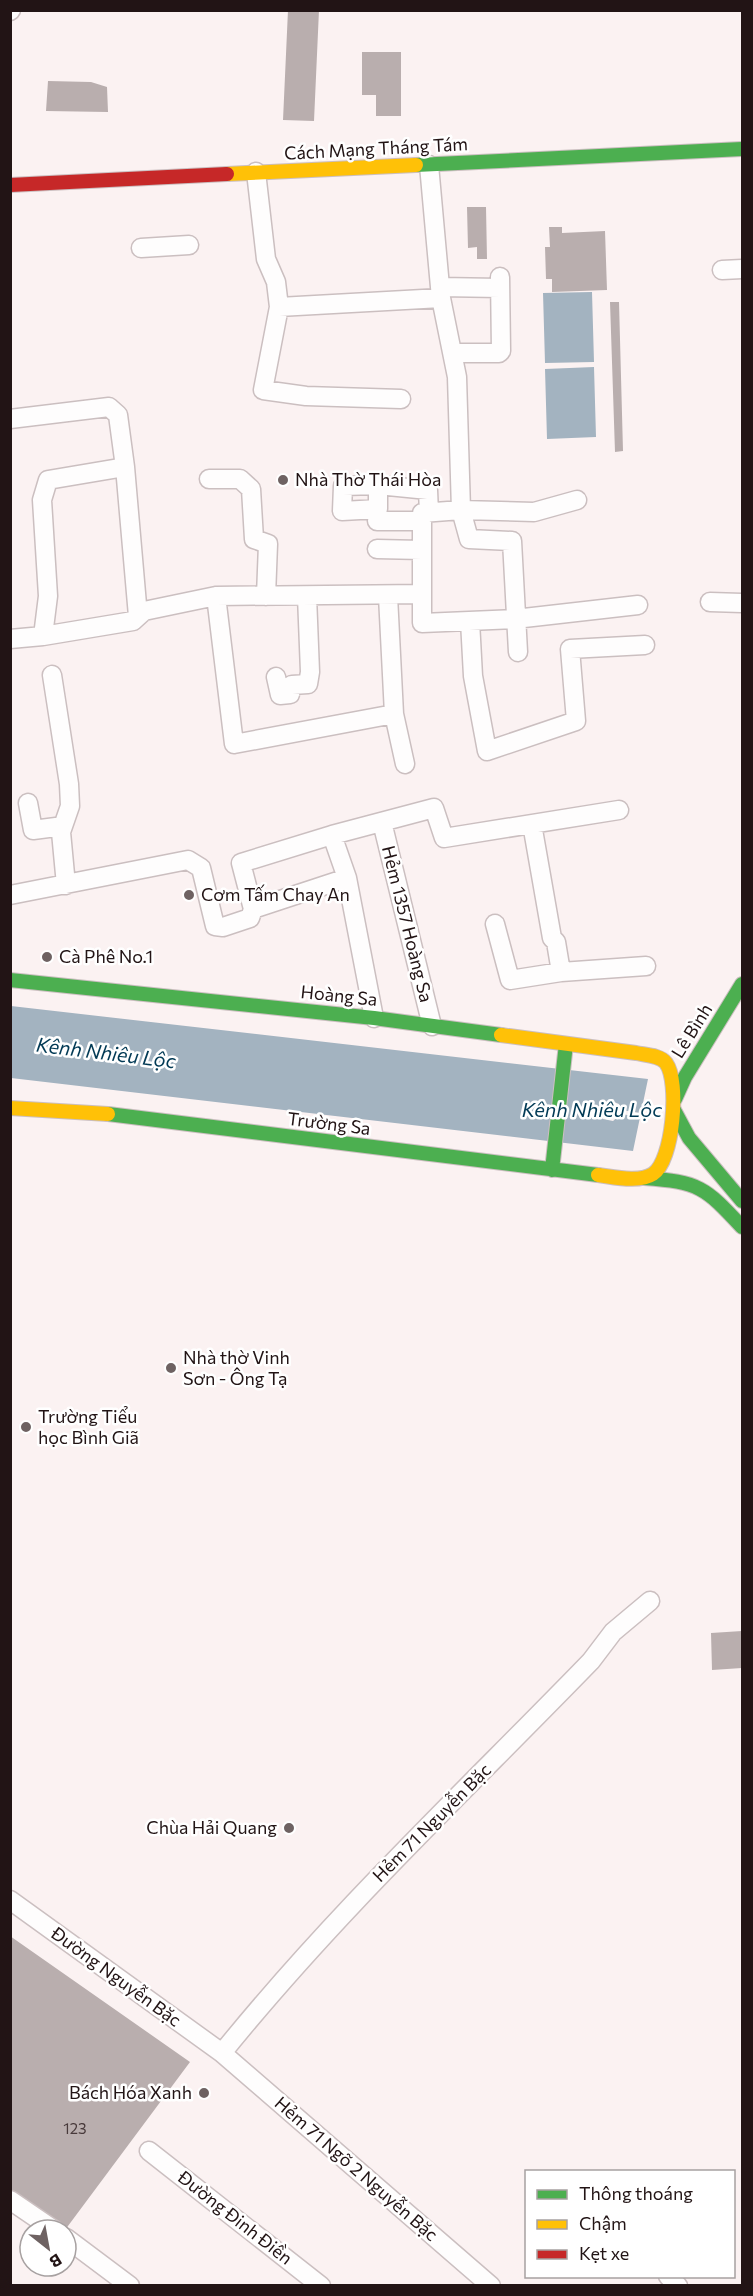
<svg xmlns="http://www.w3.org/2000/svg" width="753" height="2296" font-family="Commissioner,sans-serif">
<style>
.water{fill:#a3b3c0}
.pier{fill:#fbf2f2}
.building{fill:#b9aeae}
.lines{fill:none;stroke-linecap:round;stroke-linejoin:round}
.street-casing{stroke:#cbbfc0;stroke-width:21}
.fast-casing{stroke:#cbbfc0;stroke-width:16}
.slow-casing{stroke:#cbbfc0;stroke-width:16}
.jam-casing{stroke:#cbbfc0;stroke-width:16}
.street{stroke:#fefdfd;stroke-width:18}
.fast{stroke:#4caf50;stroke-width:14}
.slow{stroke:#ffc107;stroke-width:14}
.jam{stroke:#c62828;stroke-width:14}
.poi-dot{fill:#6e6262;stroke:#fff;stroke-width:2}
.labels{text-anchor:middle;stroke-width:5;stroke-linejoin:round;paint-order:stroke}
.number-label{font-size:15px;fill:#483a3b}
.street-label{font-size:18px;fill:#221415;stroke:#fff}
.poi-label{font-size:18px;fill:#221415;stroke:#fff;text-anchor:start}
.water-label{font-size:20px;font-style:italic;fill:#023a55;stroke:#fff}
</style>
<rect width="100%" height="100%" fill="#fbf2f2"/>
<path class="water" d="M 592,292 L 594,362 L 545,363 L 543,293 Z
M 594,367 L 596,437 L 547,439 L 545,369 Z
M 11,1006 L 648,1079 L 633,1151 L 11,1078 Z"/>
<path class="pier" d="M 609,1100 L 619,1104 L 621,1110 L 641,1113 L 640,1117 L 621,1114 L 613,1121 L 603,1119 L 600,1113 L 600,1106 Z"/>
<path class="building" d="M 288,10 L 319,10 L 314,121 L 283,120 Z
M 362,52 L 401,52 L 401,116 L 376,116 L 376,95 L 362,95 Z
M 48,81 L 91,82 L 107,87 L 108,112 L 46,111 Z
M 467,207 L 486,207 L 487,259 L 477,259 L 477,247 L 468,248 Z
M 549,227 L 562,227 L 562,233 L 605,231 L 607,290 L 552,292 L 552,279 L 546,279 L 545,247 L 550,247 Z
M 610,302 L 619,302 L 623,451 L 615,452 Z
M 742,1631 L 742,1668 L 712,1670 L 711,1633 Z
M 10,1936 L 190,2062 L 65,2230 L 61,2230 L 10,2196 Z"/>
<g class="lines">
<g class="street-casing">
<path id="street" d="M 10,11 L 11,10
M 256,172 L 266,259 L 276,282 L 279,307 L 263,390 L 306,396 L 401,399
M 141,248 L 189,245
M 722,270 L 742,269
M 440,287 L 500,288
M 279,307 L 441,298
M 452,353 L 499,353 L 501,351 L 500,277
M 10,419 L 109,407 L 118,415 L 125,467 L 138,616
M 209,479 L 240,479 L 251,489 L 254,539 L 268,544 L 266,596
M 378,485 L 378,509 L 342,511 L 343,486 L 378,485 L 428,490 L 429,513
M 377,521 L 422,521
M 377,549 L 422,550
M 422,594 L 422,623 L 515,619 L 638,605
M 216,596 L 234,744 L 394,714
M 388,596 L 394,714 L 405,764
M 710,602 L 742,603
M 470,621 L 473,676 L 487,751 L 576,721 L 570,649 L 645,645
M 43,636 L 48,596 L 42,500 L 48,480 L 125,467
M 10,639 L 43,636 L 133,621 L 144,611 L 216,596 L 422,594 L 422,513 L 461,510 L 457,377 L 441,298 L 429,165
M 518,652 L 512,541 L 469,539 L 461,510 L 534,512 L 577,500
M 52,675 L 69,784 L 70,806 L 61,832 L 66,885
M 276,677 L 280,695 L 290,694 L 292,685 L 308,684 L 310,672 L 307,596
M 28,803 L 33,830 L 56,827 L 61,832
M 382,822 L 432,1026
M 532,824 L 552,938 L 556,942 L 561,972
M 332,835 L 347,878 L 374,1018
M 347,878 L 253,909 L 241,863 L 332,835 L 434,808 L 444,838 L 619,810
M 10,895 L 188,860 L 201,868 L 215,926 L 223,927 L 250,918 L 253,909
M 495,924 L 510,980 L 561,972 L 646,966
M 10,1900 L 222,2053 L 491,2286
M 222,2053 C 335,1913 466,1790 591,1661 L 613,1632 L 650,1601
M 149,2151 L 321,2286
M 10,2200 L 54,2230
M 66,2238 L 130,2286
M 668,2276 L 678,2286"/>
</g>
<g class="fast-casing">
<path id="fast" d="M 416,165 L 742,149
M 10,980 L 374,1018 L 501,1035
M 675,1099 L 685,1077 L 742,984
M 674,1110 L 689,1138 L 742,1201
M 108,1114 L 598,1175
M 552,1170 L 566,1044
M 644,1178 C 699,1182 705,1187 742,1227"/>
</g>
<g class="slow-casing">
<path id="slow" d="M 227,174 L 416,165
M 501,1035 L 636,1053 C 645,1055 660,1055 666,1063 C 680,1082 673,1161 653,1174 C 639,1183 614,1177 598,1175
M 10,1108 L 108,1114"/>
</g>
<g class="jam-casing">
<path id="jam" d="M 10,185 L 227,174"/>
</g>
<use href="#street" class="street"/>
<use href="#fast" class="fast"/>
<use href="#slow" class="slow"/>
<use href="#jam" class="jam"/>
</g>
<g class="poi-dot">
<circle cx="283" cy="480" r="6"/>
<circle cx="189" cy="895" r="6"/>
<circle cx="47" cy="957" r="6"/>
<circle cx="171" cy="1368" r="6"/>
<circle cx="26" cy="1427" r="6"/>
<circle cx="289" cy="1828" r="6"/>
<circle cx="204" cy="2093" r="6"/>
</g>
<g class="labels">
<g class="number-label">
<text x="75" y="2134">123</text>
</g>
<g class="street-label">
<text transform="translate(376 149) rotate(-3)" y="6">Cách Mạng Tháng Tám</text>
<text transform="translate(407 924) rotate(76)" y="6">Hẻm 1357 Hoàng Sa</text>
<text transform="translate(339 996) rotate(6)" y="6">Hoàng Sa</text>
<text transform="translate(692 1031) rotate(-58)" y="6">Lê Bình</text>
<text transform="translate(329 1124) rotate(7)" y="6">Trường Sa</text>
<text transform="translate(432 1823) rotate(-45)" y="6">Hẻm 71 Nguyễn Bặc</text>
<text transform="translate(116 1977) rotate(36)" y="6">Đường Nguyễn Bặc</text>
<text transform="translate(356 2169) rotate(41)" y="6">Hẻm 71 Ngõ 2 Nguyễn Bặc</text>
<text transform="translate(235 2218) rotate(38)" y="6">Đường Đinh Điền</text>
</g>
<g class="poi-label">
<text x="295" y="486">Nhà Thờ Thái Hòa</text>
<text x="201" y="901">Cơm Tấm Chay An</text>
<text x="59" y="963">Cà Phê No.1</text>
<text x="183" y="1364">Nhà thờ Vinh<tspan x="183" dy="21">Sơn - Ông Tạ</tspan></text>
<text x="38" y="1423">Trường Tiểu<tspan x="38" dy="21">học Bình Giã</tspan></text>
<text x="277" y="1834" text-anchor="end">Chùa Hải Quang</text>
<text x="192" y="2099" text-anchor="end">Bách Hóa Xanh</text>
</g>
<g class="water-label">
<text transform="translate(106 1053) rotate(7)" y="7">Kênh Nhiêu Lộc</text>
<text x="592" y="1117">Kênh Nhiêu Lộc</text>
</g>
</g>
<rect width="753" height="2296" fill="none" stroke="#221415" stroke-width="24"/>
<rect x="525" y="2170" width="210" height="108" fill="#ffffff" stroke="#a7a1a1" stroke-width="1.5"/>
<rect x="537" y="2190" width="30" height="9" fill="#4caf50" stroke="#a7a1a1" stroke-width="1.5"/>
<text x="579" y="2200" font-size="18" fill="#221415">Thông thoáng</text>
<rect x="537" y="2220" width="30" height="9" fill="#ffc107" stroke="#a7a1a1" stroke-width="1.5"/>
<text x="579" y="2230" font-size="18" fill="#221415">Chậm</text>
<rect x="537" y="2250" width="30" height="9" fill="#c62828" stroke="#a7a1a1" stroke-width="1.5"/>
<text x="579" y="2260" font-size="18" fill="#221415">Kẹt xe</text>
<g transform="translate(48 2248) rotate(149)"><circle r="28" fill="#ffffff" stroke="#a7a1a1" stroke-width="1.5"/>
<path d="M0-4.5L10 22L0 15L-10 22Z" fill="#6e6262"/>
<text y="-9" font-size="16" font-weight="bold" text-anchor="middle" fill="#221415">B</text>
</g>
</svg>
